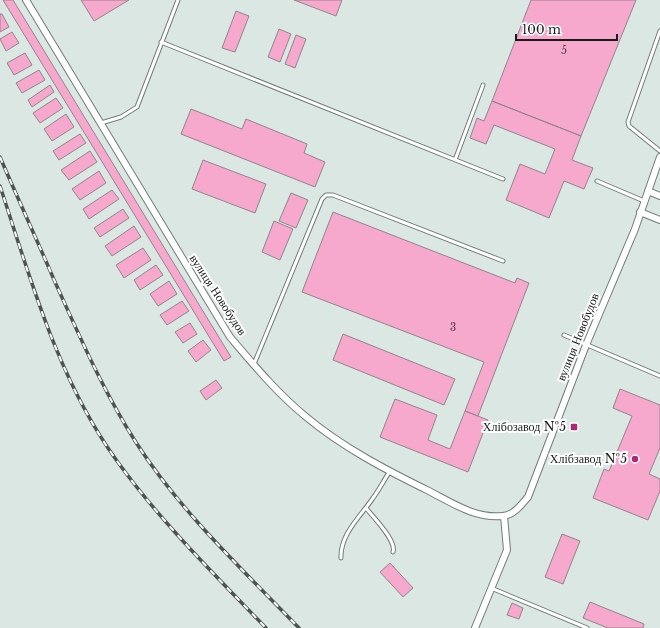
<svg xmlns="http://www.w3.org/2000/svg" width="660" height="628" font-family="'Libre Baskerville',serif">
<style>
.building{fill:#f6a8cd;stroke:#91868b}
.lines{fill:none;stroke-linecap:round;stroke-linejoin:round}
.service-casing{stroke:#727d78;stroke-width:5}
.minor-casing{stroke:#727d78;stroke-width:8}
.service{stroke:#fff;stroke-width:3}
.minor{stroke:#fff;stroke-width:6}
.rail-casing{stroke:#4d5350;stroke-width:3.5}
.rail{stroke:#fff;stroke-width:2;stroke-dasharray:6;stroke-linecap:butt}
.poi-dot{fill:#ab2a76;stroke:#fff;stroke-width:1.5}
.labels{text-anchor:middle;stroke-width:4;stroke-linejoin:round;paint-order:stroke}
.number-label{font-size:10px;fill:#4f3e46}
.street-label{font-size:12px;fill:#171b19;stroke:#fff}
.poi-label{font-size:12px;fill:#171b19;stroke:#fff;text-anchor:end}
</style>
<rect width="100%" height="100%" fill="#dbe7e2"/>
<path class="building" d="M 3,0 L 13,0 L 231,357 L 224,361 Z
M 81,0 L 129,0 L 94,21 Z
M 294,0 L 342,0 L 336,16 Z
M 531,0 L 636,0 L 581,136 L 492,101 Z
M 236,11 L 249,16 L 235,52 L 222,48 Z
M 0,14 L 2,14 L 9,27 L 0,32 Z
M 279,29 L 291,34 L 280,62 L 268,57 Z
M 12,32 L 19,43 L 6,51 L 0,39 Z
M 296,35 L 306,39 L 295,68 L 285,64 Z
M 25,53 L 32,65 L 14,75 L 7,63 Z
M 39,70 L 45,80 L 22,93 L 16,83 Z
M 50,85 L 54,92 L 32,107 L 28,100 Z
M 56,98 L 63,108 L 40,123 L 33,113 Z
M 492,101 L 581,136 L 572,160 L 593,168 L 584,189 L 564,181 L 549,218 L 506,200 L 520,164 L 545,174 L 555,149 L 494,125 L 486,144 L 470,138 L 477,118 L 484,121 Z
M 191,109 L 242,129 L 246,119 L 307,144 L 304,153 L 325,162 L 315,187 L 181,134 Z
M 66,114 L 74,127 L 52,141 L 44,129 Z
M 80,134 L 86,143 L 59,160 L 53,151 Z
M 90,151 L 97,162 L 69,180 L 61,170 Z
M 203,160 L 266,184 L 255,213 L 192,189 Z
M 99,171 L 106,183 L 80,200 L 72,189 Z
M 112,190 L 119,199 L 89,219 L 83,209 Z
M 291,193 L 308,200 L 296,228 L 279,221 Z
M 123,209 L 129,218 L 100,237 L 94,228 Z
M 333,212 L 515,283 L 517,278 L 529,283 L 478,416 L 465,411 L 484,362 L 302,292 Z
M 274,221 L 293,229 L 280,260 L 262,252 Z
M 134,226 L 141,237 L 112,256 L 105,246 Z
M 143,248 L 151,260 L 124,278 L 116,265 Z
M 156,265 L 163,275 L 140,290 L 134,280 Z
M 169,281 L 177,294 L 158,306 L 150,294 Z
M 182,301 L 189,311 L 167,325 L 160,315 Z
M 190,323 L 197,334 L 183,343 L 175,332 Z
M 343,334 L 455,379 L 444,405 L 333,360 Z
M 203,340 L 211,350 L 196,362 L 188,351 Z
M 216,380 L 222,388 L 206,400 L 200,391 Z
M 620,389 L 660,405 L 660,448 L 649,474 L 660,479 L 660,491 L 648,520 L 593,498 L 604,469 L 609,471 L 632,416 L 613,408 Z
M 395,399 L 437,415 L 428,440 L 450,449 L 465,411 L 488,420 L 468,472 L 380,437 Z
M 562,534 L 580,541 L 563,584 L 545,577 Z
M 390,563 L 413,588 L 403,597 L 380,572 Z
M 590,602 L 644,624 L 643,628 L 608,628 L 583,618 Z
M 512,603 L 523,608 L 519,619 L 507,615 Z"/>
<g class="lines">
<g class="service-casing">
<path id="service" d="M 660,31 L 628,122 L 629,126 L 660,151
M 161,42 L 503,179
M 101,123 L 121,117 L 137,107 L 178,0
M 455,160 L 483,85
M 597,181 L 644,201
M 564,335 L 660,376
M 254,364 L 322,199 L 326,195 L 333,195 L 503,261
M 366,508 C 373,517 397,541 393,552
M 341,558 C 340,534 361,516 373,498 C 379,490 384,480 390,471
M 491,588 L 587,628"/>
</g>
<g class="minor-casing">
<path id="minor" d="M 26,0 L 230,337 C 253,364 277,393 305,416 C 342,447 386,470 429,491 C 452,503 476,519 503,516 C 514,515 521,505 528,497 L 586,345 L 635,229 L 660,157
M 648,191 L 660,196
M 640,212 L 660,220
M 475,628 L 507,550 L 504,516"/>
</g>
<use href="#service" class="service"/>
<use href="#minor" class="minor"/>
<g class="rail-casing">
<path id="rail" d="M 0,157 C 18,199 37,240 55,282 C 80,337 104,393 137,444 C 182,513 242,569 299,628
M 0,186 C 31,280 58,380 117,461 C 161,522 215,575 266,628"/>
</g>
<use href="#rail" class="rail"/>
</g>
<g class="poi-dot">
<rect x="570" y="423" width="8" height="8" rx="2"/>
<circle cx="635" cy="459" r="4"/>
</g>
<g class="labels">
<g class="number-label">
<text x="564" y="54">5</text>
<text x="453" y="331">3</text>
</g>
<g class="street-label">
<text transform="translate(218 295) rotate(57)" y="4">вулиця Новобудов</text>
<text transform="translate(578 337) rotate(-68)" y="4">вулиця Новобудов</text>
</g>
<g class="poi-label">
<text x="566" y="431">Хлібозавод №5</text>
<text x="627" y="463">Хлібзавод №5</text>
</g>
</g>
<path d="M516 34v6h101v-6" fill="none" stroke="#171b19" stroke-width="2"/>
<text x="522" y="34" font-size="12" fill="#171b19" stroke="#ffffff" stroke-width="3" paint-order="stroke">100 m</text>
</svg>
